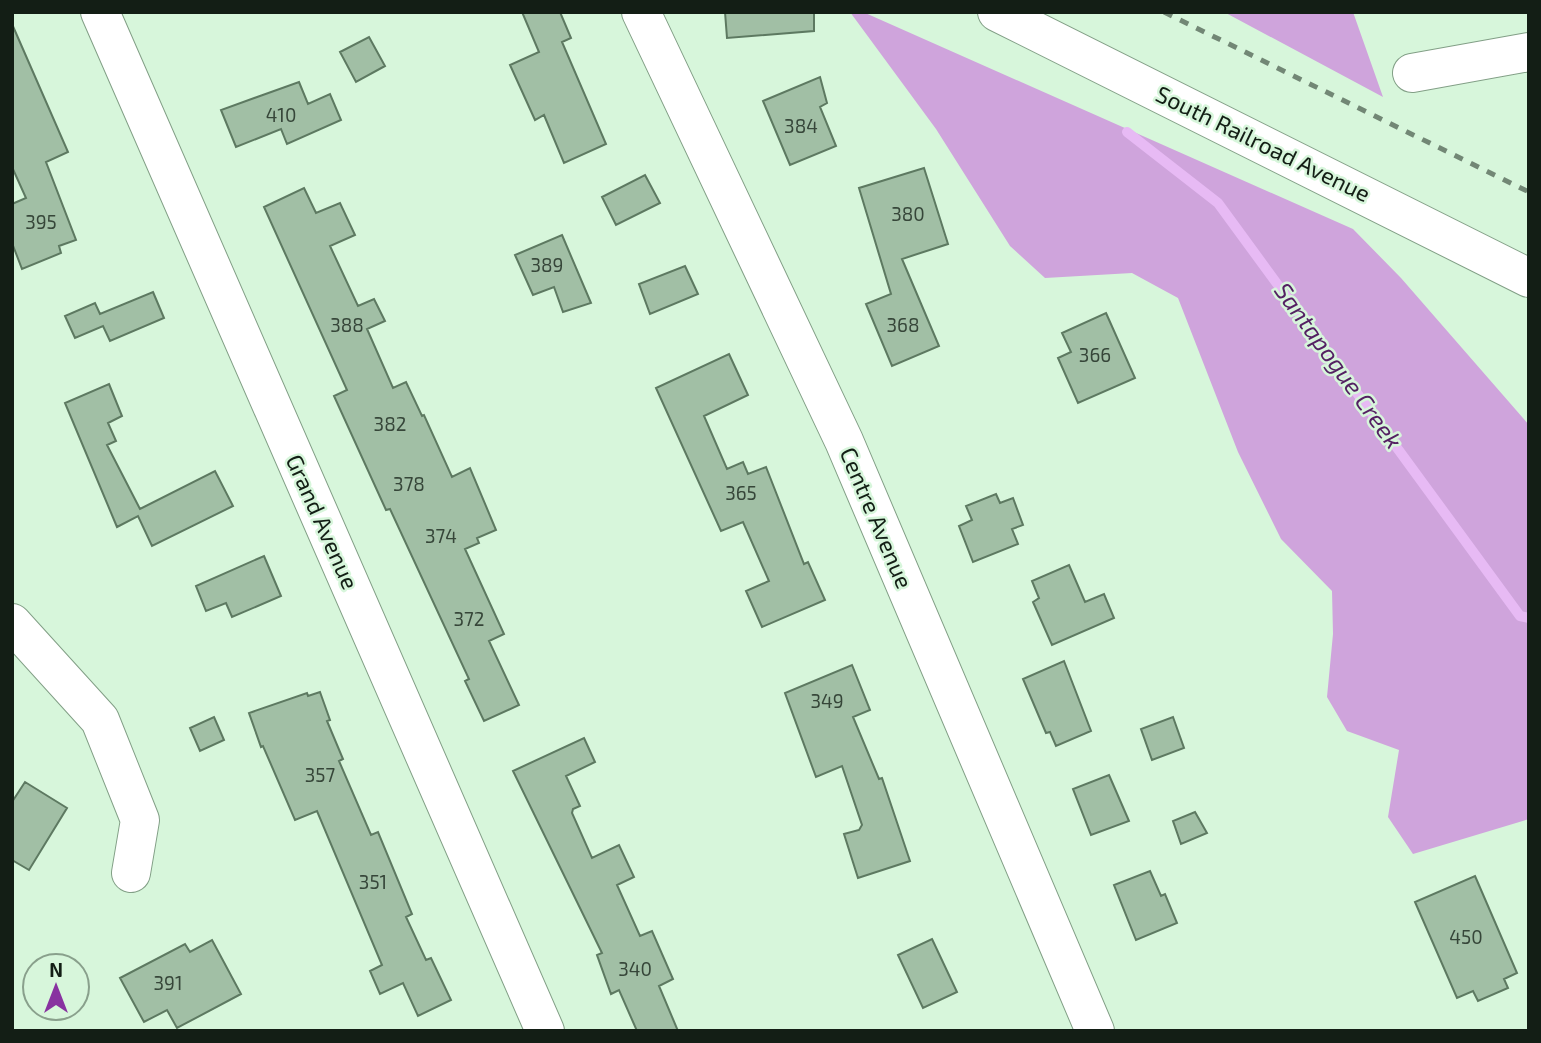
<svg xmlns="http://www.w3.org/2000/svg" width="1541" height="1043" font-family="'Exo 2',sans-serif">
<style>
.forest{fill:#cfa4dc}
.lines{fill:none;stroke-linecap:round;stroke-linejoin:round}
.stream{stroke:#e7baf4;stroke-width:10}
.building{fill:#a1bfa5;stroke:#5d7961;stroke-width:2}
.minor-casing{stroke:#829f86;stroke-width:40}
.minor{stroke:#fff;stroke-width:38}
.rail{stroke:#728775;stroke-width:5;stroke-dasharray:9 9;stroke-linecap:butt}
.labels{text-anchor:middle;stroke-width:5;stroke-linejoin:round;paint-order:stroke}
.number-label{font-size:19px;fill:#364639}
.street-label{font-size:23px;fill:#131e15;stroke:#d7f6db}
.water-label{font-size:24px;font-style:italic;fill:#542063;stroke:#d7f6db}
</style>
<rect width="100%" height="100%" fill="#d7f6db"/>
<path class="forest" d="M 850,12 L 863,12 L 1353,229 L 1401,278 L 1529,425 L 1529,819 L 1413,854 L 1388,817 L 1399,750 L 1347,731 L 1327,697 L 1333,634 L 1332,591 L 1281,539 L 1238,452 L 1178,298 L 1132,273 L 1045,278 L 1010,246 L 936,129 Z
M 1224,12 L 1353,12 L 1383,97 Z"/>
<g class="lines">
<path class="stream" d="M 1127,132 L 1218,203 L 1520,616 L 1529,618"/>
</g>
<path class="building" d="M 522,12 L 560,12 L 571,38 L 562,42 L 606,144 L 564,163 L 544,115 L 535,120 L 510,65 L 539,52 Z
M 725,12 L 814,12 L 814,31 L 727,38 Z
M 12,24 L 68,152 L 46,162 L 76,240 L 59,246 L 61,253 L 22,269 L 12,243 L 12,204 L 26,198 L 12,167 Z
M 369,37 L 385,66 L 356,82 L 340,52 Z
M 820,77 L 827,103 L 820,107 L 836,146 L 790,165 L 763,101 Z
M 299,82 L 308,104 L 330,94 L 341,120 L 287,144 L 281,129 L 236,147 L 221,110 Z
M 924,168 L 948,244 L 902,259 L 939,346 L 892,366 L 866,304 L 891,294 L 859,188 Z
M 645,175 L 660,203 L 616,225 L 602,197 Z
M 304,188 L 316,213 L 340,203 L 355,235 L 330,246 L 358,306 L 374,299 L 385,321 L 367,329 L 393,388 L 406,382 L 422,416 L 424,415 L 452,477 L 470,468 L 496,530 L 477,538 L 479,543 L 465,549 L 504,634 L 489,641 L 519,705 L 484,721 L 465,681 L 469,679 L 390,509 L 386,510 L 334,396 L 347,390 L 264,207 Z
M 562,235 L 591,303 L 563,312 L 554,287 L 533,295 L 515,255 Z
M 685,266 L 698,294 L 650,314 L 639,284 Z
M 153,292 L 164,318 L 110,341 L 103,326 L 75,338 L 65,316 L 95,303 L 100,314 Z
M 1106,313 L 1135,378 L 1078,403 L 1058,358 L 1071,352 L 1062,333 Z
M 729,354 L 748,395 L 704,416 L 727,469 L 743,462 L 748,474 L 766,467 L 804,564 L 808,562 L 825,600 L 762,627 L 746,591 L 769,581 L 743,522 L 721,531 L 656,388 Z
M 109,384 L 122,416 L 108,423 L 116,441 L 107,445 L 140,509 L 215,471 L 233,506 L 152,546 L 138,516 L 117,527 L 65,403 Z
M 996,494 L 1000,503 L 1013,498 L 1023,525 L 1012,529 L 1018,544 L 973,562 L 959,526 L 972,520 L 966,506 Z
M 264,556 L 281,596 L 232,617 L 226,603 L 206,611 L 196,586 Z
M 1069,565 L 1085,602 L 1104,594 L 1114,618 L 1052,645 L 1033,602 L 1039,598 L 1032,581 Z
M 1064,661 L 1091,731 L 1056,746 L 1050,732 L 1046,733 L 1023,679 Z
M 852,665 L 870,710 L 853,717 L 879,779 L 882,778 L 910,861 L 858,878 L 844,834 L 859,830 L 862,825 L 842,766 L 816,777 L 785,693 Z
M 320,692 L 330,720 L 327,721 L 343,759 L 339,761 L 371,835 L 378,832 L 412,914 L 406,917 L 426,960 L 431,958 L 451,1000 L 418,1016 L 403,983 L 380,994 L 370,971 L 382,965 L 317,811 L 295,820 L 263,746 L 261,747 L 249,713 L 307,693 L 308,696 Z
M 214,717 L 224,740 L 200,751 L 190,728 Z
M 1173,717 L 1184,748 L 1152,760 L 1141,729 Z
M 584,738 L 595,762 L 566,776 L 580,806 L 573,809 L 572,813 L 592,858 L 619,845 L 634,877 L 617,885 L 640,936 L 652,931 L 673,979 L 659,986 L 678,1031 L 637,1031 L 619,990 L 611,994 L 597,955 L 602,953 L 513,771 Z
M 1109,775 L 1129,821 L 1091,835 L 1073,789 Z
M 25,782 L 67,808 L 29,870 L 12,860 L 12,802 Z
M 1195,812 L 1207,833 L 1181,844 L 1173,821 Z
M 1150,871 L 1161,896 L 1165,894 L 1177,923 L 1136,940 L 1114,885 Z
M 1475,876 L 1517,973 L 1504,979 L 1508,988 L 1478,1001 L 1473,991 L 1457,998 L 1415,902 Z
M 932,939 L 957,992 L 923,1008 L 898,955 Z
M 212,940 L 241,994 L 177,1028 L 167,1010 L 144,1022 L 120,978 L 185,944 L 190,952 Z"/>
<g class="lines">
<g class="minor-casing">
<path id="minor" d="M 100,12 L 545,1031
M 641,12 L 844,441 L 1095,1031
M 997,12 L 1529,278
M 1412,73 L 1529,52
M 12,623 L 100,720 L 140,820 L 131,873"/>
</g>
<use href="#minor" class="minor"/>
<path class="rail" d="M 1164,12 L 1529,192"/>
</g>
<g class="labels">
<g class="number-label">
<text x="281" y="122">410</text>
<text x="801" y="133">384</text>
<text x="908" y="221">380</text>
<text x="41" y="229">395</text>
<text x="547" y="272">389</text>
<text x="347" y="332">388</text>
<text x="903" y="332">368</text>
<text x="1095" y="362">366</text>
<text x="390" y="431">382</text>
<text x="409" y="491">378</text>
<text x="741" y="500">365</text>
<text x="441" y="543">374</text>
<text x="469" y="626">372</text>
<text x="827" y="708">349</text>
<text x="320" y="782">357</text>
<text x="373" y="889">351</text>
<text x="1466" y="944">450</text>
<text x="635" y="976">340</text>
<text x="168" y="990">391</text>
</g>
<g class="street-label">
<text transform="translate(1263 144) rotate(26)" y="8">South Railroad Avenue</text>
<text transform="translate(876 518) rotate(67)" y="8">Centre Avenue</text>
<text transform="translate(322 522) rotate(66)" y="8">Grand Avenue</text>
</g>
<g class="water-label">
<text transform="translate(1338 366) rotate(54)" y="8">Santapogue Creek</text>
</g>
</g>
<rect width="1541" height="1043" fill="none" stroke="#131e15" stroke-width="28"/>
<g transform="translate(56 987)"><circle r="33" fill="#d7f6db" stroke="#89a08c" stroke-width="2"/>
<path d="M0-5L12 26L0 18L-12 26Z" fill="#8832a0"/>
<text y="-10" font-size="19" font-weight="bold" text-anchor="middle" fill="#131e15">N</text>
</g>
</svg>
